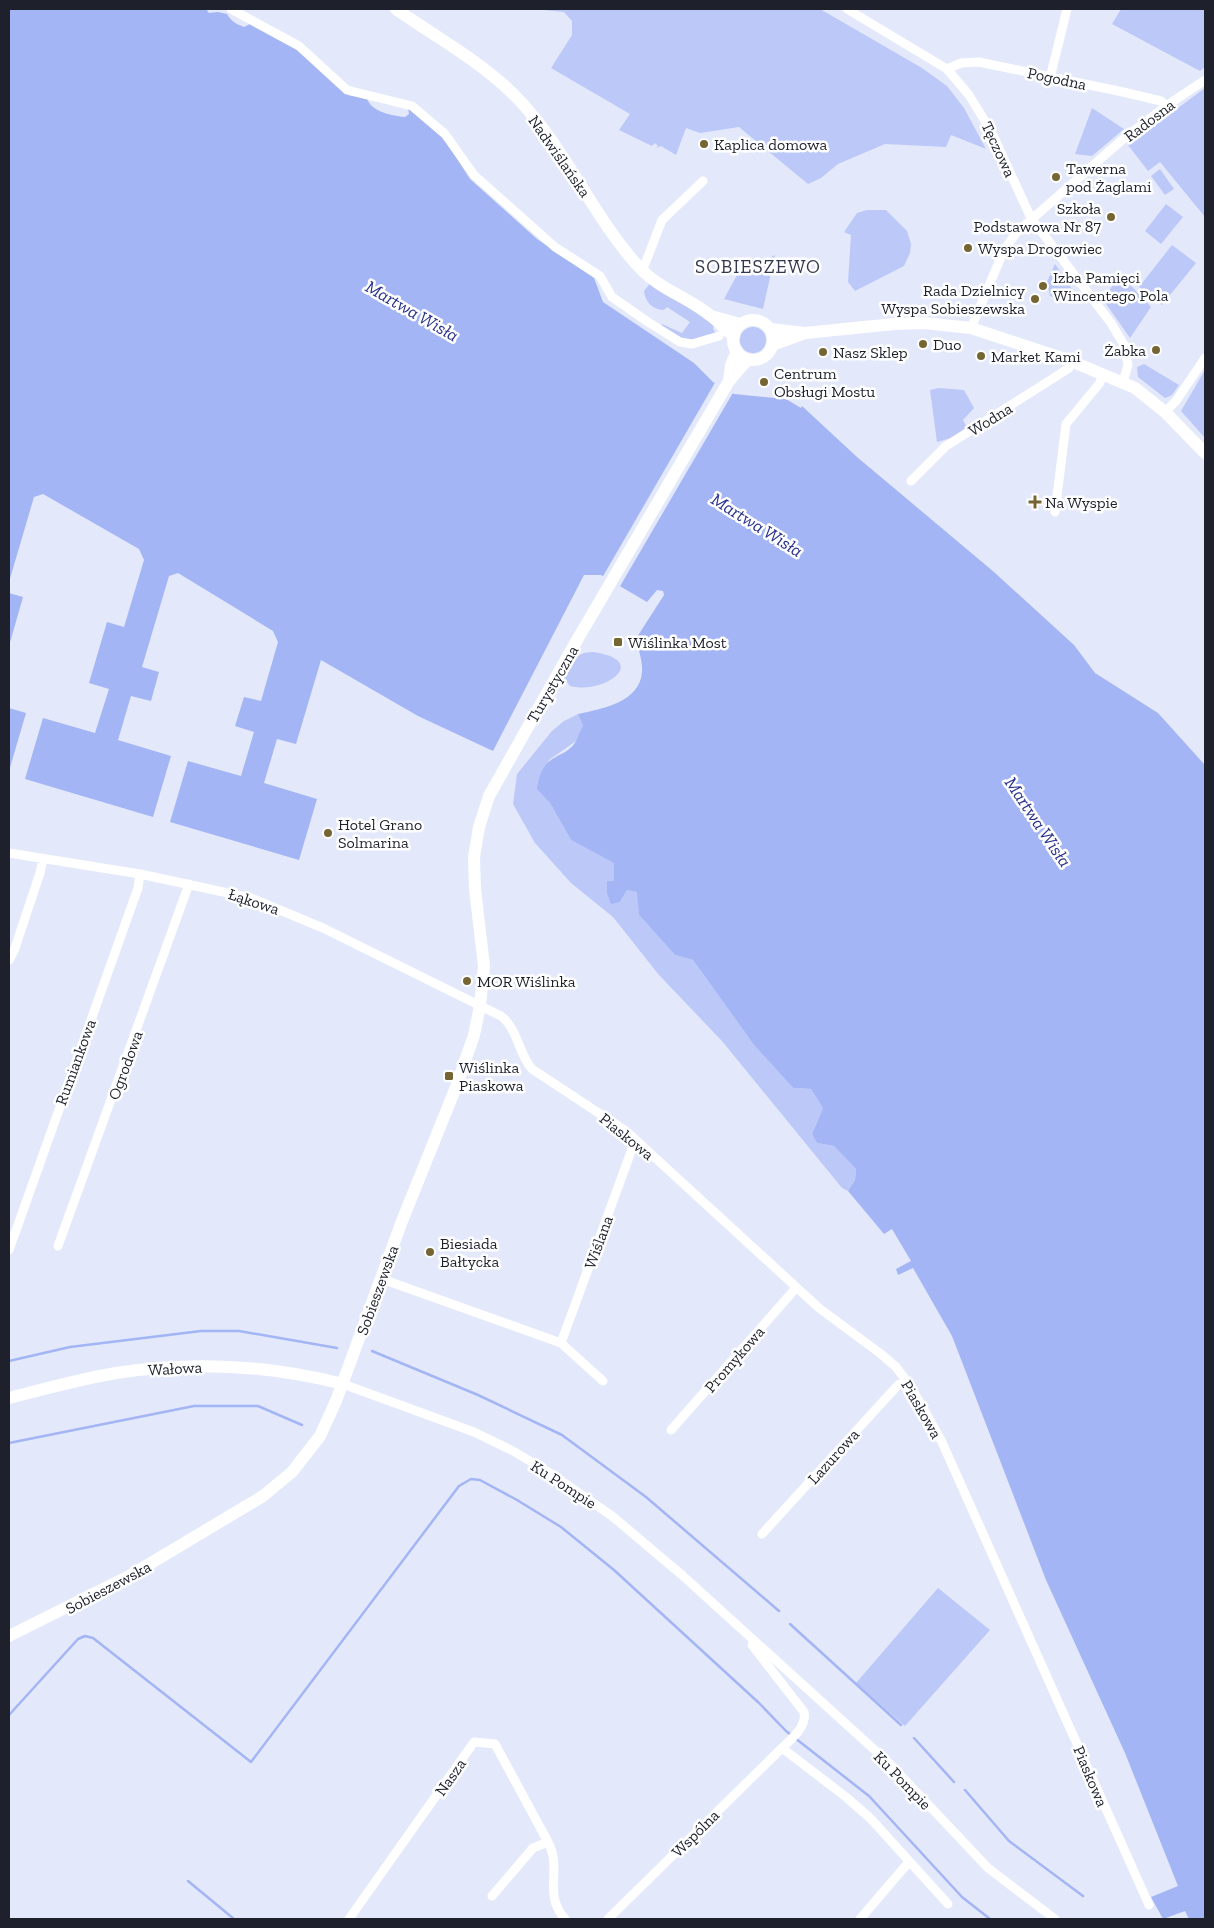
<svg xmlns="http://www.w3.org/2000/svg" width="1214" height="1928" font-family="'Zilla Slab',serif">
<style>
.green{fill:#bbc8f8}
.water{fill:#a3b5f5}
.pier{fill:#e3e9fb}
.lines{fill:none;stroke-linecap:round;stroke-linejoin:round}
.stream{stroke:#a3b5f5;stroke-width:2.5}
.street{stroke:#fff;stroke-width:9}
.secondary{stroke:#fff;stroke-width:12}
.poi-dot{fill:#756533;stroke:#fff;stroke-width:2}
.labels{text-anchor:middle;stroke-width:5;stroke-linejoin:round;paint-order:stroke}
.street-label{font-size:16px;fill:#1e212c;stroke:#fff}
.poi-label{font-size:16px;fill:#1e212c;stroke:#fff;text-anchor:start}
.water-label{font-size:18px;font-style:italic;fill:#2a338e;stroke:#fff}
.quarter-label{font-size:19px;letter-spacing:1px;fill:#32384f;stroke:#fff}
</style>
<rect width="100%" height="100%" fill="#e3e9fb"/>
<path class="green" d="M 532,9 L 820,9 L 922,68 L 947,86 L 964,108 L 986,149 L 951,135 L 946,147 L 885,144 L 838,164 L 821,178 L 808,184 L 739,127 L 700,133 L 686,128 L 676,155 L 661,146 L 656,148 L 658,146 L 655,143 L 652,146 L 619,130 L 630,114 L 551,68 L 572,35 L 572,21 L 564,12 Z
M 1121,9 L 1205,9 L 1205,67 L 1200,71 L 1112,24 Z
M 1205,88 L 1205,217 L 1160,162 L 1148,171 L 1128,145 Z
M 1092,108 L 1124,129 L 1092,156 L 1075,154 Z
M 1160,169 L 1174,189 L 1165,195 L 1151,176 Z
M 1166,204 L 1183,217 L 1161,244 L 1145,231 Z
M 867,210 L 886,210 L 907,231 L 911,244 L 910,253 L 904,266 L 855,291 L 848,282 L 851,235 L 844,232 L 857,213 Z
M 1172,245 L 1196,263 L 1162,305 L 1139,287 Z
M 775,255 L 763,309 L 724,299 L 737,275 Z
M 1055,264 L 1076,295 L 1070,303 L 1050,296 L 1047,282 Z
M 1119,273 L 1151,307 L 1130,338 L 1104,301 Z
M 651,282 L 714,325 L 713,329 L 716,334 L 689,342 L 661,327 L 662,324 L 682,333 L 690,322 L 667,307 L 664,310 C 653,310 645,302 644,291 Z
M740 340a13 13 0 1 1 26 0a13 13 0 1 1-26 0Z
M 1144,364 L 1179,385 L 1172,395 L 1165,398 L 1138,377 L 1137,367 Z
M 1205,370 L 1205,438 L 1181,411 Z
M 939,388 L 964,390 L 974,408 L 963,420 L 968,429 L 951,438 L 937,442 L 930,390 Z
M 593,652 C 651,660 606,695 570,686 L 563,677 C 571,663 575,652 593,652 Z
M 578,714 L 583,726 L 576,741 L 549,760 L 538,789 L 550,803 L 571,840 L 615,863 L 615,881 L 607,881 L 620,902 L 627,890 L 638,892 L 639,915 L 675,955 L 693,960 L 754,1045 L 793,1088 L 811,1089 L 823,1108 L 812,1134 L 817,1143 L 834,1146 L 856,1169 L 855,1180 L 848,1191 L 842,1188 L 722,1041 L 659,975 L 613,917 L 571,883 L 535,843 L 513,804 L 517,774 L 552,731 L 564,721 Z
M 938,1588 L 990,1630 L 905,1726 L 856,1683 Z"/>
<path class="water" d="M 9,9 L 206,9 L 209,13 L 218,12 L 227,14 C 231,21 236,24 244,27 L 250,24 L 296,48 L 348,95 L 367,99 C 372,112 393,116 405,117 L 409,114 L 408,108 L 410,109 L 445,140 L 470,179 L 537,239 L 594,278 L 603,302 L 694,363 L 713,382 L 734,394 L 786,399 L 801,408 L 802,406 L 857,457 L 994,572 L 1074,645 L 1095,673 L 1158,713 L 1204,764 L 1205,1919 L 1189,1919 L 1185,1911 L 1163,1919 L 1151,1897 L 1178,1886 L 1125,1753 L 1046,1580 L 952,1336 L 913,1268 L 898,1275 L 896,1269 L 911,1261 L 892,1229 L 884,1234 L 848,1191 L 855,1180 L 856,1169 L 834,1146 L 817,1143 L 812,1134 L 823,1108 L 811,1089 L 793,1088 L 754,1045 L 693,960 L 675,955 L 639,915 L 637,892 L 627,890 L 620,902 L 611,904 L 607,893 L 607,881 L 614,881 L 614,863 L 571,840 L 550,803 L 537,789 C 542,750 565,761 576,741 C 578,736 580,731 583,726 L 578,714 C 602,709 640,702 642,672 C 643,660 637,648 637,637 L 664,595 L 663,591 L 657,590 L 647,602 L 601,575 L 584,575 L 493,751 L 418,716 L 321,660 L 296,744 L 277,739 L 264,783 L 317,799 L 299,860 L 170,822 L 188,761 L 241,776 L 254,732 L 235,726 L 244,697 L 261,701 L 278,642 L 273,631 L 178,573 L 169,576 L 142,667 L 159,672 L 151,701 L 131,696 L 118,740 L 171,756 L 153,817 L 25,779 L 43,718 L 95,733 L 109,689 L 89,683 L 107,622 L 124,627 L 144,560 L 139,549 L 43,494 L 34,497 L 9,582 Z
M 9,593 L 23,597 L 9,646 Z
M 9,708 L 26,713 L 9,771 Z"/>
<path class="pier" d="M 716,381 L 734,391 L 619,588 L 602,578 Z"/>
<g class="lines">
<path class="stream" d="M 372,1351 L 478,1395 L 562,1435 L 646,1497 L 779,1611
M 9,1361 L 70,1347 L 201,1331 L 239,1331 L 337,1348
M 9,1443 L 194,1406 L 258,1406 L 302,1425
M 790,1624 L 901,1725
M 9,1715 L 78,1639 L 85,1636 L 93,1638 L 251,1762 L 459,1486 L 471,1479 L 480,1480 L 517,1500 L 561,1527 L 614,1570 L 759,1703 L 786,1731 L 869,1796 L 962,1897 L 990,1919
M 914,1738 L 954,1782
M 965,1790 L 1009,1841 L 1083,1896
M 188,1881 L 234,1919"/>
<path class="street" d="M 231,9 L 299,46 L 347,90 L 412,106 L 445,134 L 474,175 L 555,247 L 600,276 L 612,297 L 648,322 L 680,342 L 692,344 L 719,336
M 847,9 L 947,69 L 969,95 L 991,131 L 1031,218 L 1111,323 L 1124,345 L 1128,365 L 1123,382
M 947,69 L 961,63 L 979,62 L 1123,92 L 1161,101 L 1166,106
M 1050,78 L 1067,9
M 641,268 L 645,264 L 662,220 L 703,181
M 971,328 L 1004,250 L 1017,232 L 1122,140 L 1166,106 L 1205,80
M 1165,412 L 1176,401 L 1205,358
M 911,481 L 946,446 L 1052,379 L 1069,368 L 1071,361
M 1055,512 L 1066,424 L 1099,384 L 1104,374
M 9,853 L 140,874 L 251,898 L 323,928 L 501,1016 C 518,1029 518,1053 532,1069 L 626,1131 L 819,1308 L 881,1354 L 896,1367 L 911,1387 L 941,1440 L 1149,1905
M 9,960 L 14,951 L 40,873 L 43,859
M 58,1246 L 189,884
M 9,1250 L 138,888 L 140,874
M 382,1279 L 561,1343 L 632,1149 L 638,1142
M 561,1343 L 603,1381
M 343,1384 L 474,1432 L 513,1451 L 550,1473 L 612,1516 L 682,1575 L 889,1763 L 988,1868 L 1055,1919
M 671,1430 L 796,1288
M 762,1534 L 898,1385 L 907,1380
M 752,1645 L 804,1712 C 807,1727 792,1738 782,1748 L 846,1797 L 871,1819 L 948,1904
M 492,1896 L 533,1848 L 548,1842 C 563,1870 542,1893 565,1919
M 349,1919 L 474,1742 L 495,1744 L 548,1842
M 608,1919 L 782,1748
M 860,1919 L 908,1863"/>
<path class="secondary" d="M 396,9 C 437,38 486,64 520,101 C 567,151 593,217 639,267 C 660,290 688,297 711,316 C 719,322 725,330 734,336
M 711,316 L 740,324
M733 340a20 20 0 1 1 40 0a20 20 0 1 1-40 0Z
M 770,329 L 805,333 L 894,324 L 924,323 L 971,328 L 1071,361 L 1135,388 L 1165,412 L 1205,453
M 772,345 L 805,333
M 729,381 L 731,365 L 737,351
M 9,1398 C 44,1389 80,1379 116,1373 C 192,1361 268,1365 343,1384
M 9,1636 L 131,1575 L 263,1496 L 292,1472 L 320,1436 L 336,1401 L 402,1221 L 456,1087 L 474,1035 L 480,1006 L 484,966 L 475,889 L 474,857 L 479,827 L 489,796 L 577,640 L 729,381 L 748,359"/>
</g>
<g class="poi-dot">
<circle cx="704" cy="144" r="5"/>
<circle cx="1056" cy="177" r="5"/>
<circle cx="1111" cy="217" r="5"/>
<circle cx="968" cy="248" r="5"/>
<circle cx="1043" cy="286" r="5"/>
<circle cx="1035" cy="299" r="5"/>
<circle cx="923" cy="344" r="5"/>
<circle cx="1156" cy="350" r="5"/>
<circle cx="823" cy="352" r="5"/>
<circle cx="981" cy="356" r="5"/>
<circle cx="764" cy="382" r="5"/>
<path d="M1032.5 494.5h5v5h5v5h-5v5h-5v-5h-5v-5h5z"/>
<rect x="613" y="637" width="10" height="10" rx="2.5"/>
<circle cx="328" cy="833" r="5"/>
<circle cx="467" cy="981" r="5"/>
<rect x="444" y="1071" width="10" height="10" rx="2.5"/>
<circle cx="430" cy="1252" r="5"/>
</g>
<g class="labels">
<g class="street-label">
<text transform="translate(1057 78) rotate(12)" y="6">Pogodna</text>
<text transform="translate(1149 120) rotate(-37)" y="6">Radosna</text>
<text transform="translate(999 149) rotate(65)" y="6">Tęczowa</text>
<text transform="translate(560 156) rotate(55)" y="6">Nadwiślańska</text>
<text transform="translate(990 419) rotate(-32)" y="6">Wodna</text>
<text transform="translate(552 684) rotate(-60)" y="6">Turystyczna</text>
<text transform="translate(254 901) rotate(18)" y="6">Łąkowa</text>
<text transform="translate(75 1062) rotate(-70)" y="6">Rumiankowa</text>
<text transform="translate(125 1065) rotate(-70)" y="6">Ogrodowa</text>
<text transform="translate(627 1136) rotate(39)" y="6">Piaskowa</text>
<text transform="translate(598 1242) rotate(-70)" y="6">Wiślana</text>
<text transform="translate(377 1290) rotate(-70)" y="6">Sobieszewska</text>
<text transform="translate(734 1359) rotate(-49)" y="6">Promykowa</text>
<text transform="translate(175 1368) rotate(-3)" y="6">Wałowa</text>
<text transform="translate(922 1409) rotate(60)" y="6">Piaskowa</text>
<text transform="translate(833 1456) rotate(-48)" y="6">Lazurowa</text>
<text transform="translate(564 1484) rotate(33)" y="6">Ku Pompie</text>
<text transform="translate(108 1587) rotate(-28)" y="6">Sobieszewska</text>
<text transform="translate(1091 1776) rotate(67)" y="6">Piaskowa</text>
<text transform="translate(450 1777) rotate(-55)" y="6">Nasza</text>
<text transform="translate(903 1780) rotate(46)" y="6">Ku Pompie</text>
<text transform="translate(695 1833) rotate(-45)" y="6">Wspólna</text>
</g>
<g class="poi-label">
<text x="714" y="150">Kaplica domowa</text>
<text x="1066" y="174">Tawerna<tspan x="1066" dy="18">pod Żaglami</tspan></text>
<text x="1101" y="214" text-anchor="end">Szkoła<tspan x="1101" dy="18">Podstawowa Nr 87</tspan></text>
<text x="978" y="254">Wyspa Drogowiec</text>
<text x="1053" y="283">Izba Pamięci<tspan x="1053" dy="18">Wincentego Pola</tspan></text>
<text x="1025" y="296" text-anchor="end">Rada Dzielnicy<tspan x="1025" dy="18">Wyspa Sobieszewska</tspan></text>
<text x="933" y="350">Duo</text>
<text x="1146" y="356" text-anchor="end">Żabka</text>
<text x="833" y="358">Nasz Sklep</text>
<text x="991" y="362">Market Kami</text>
<text x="774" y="379">Centrum<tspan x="774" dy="18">Obsługi Mostu</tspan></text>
<text x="1045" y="508">Na Wyspie</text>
<text x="628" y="648">Wiślinka Most</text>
<text x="338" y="830">Hotel Grano<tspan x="338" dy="18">Solmarina</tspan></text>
<text x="477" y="987">MOR Wiślinka</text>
<text x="459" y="1073">Wiślinka<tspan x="459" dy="18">Piaskowa</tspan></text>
<text x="440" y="1249">Biesiada<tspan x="440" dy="18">Bałtycka</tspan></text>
</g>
<g class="water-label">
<text transform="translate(412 311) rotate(30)" y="6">Martwa Wisła</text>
<text transform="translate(757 525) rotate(32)" y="6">Martwa Wisła</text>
<text transform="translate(1038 822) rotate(56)" y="6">Martwa Wisła</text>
</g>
<g class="quarter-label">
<text x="758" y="273">SOBIESZEWO</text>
</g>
</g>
<rect width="1214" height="1928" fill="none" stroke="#1e212c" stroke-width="20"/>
</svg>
